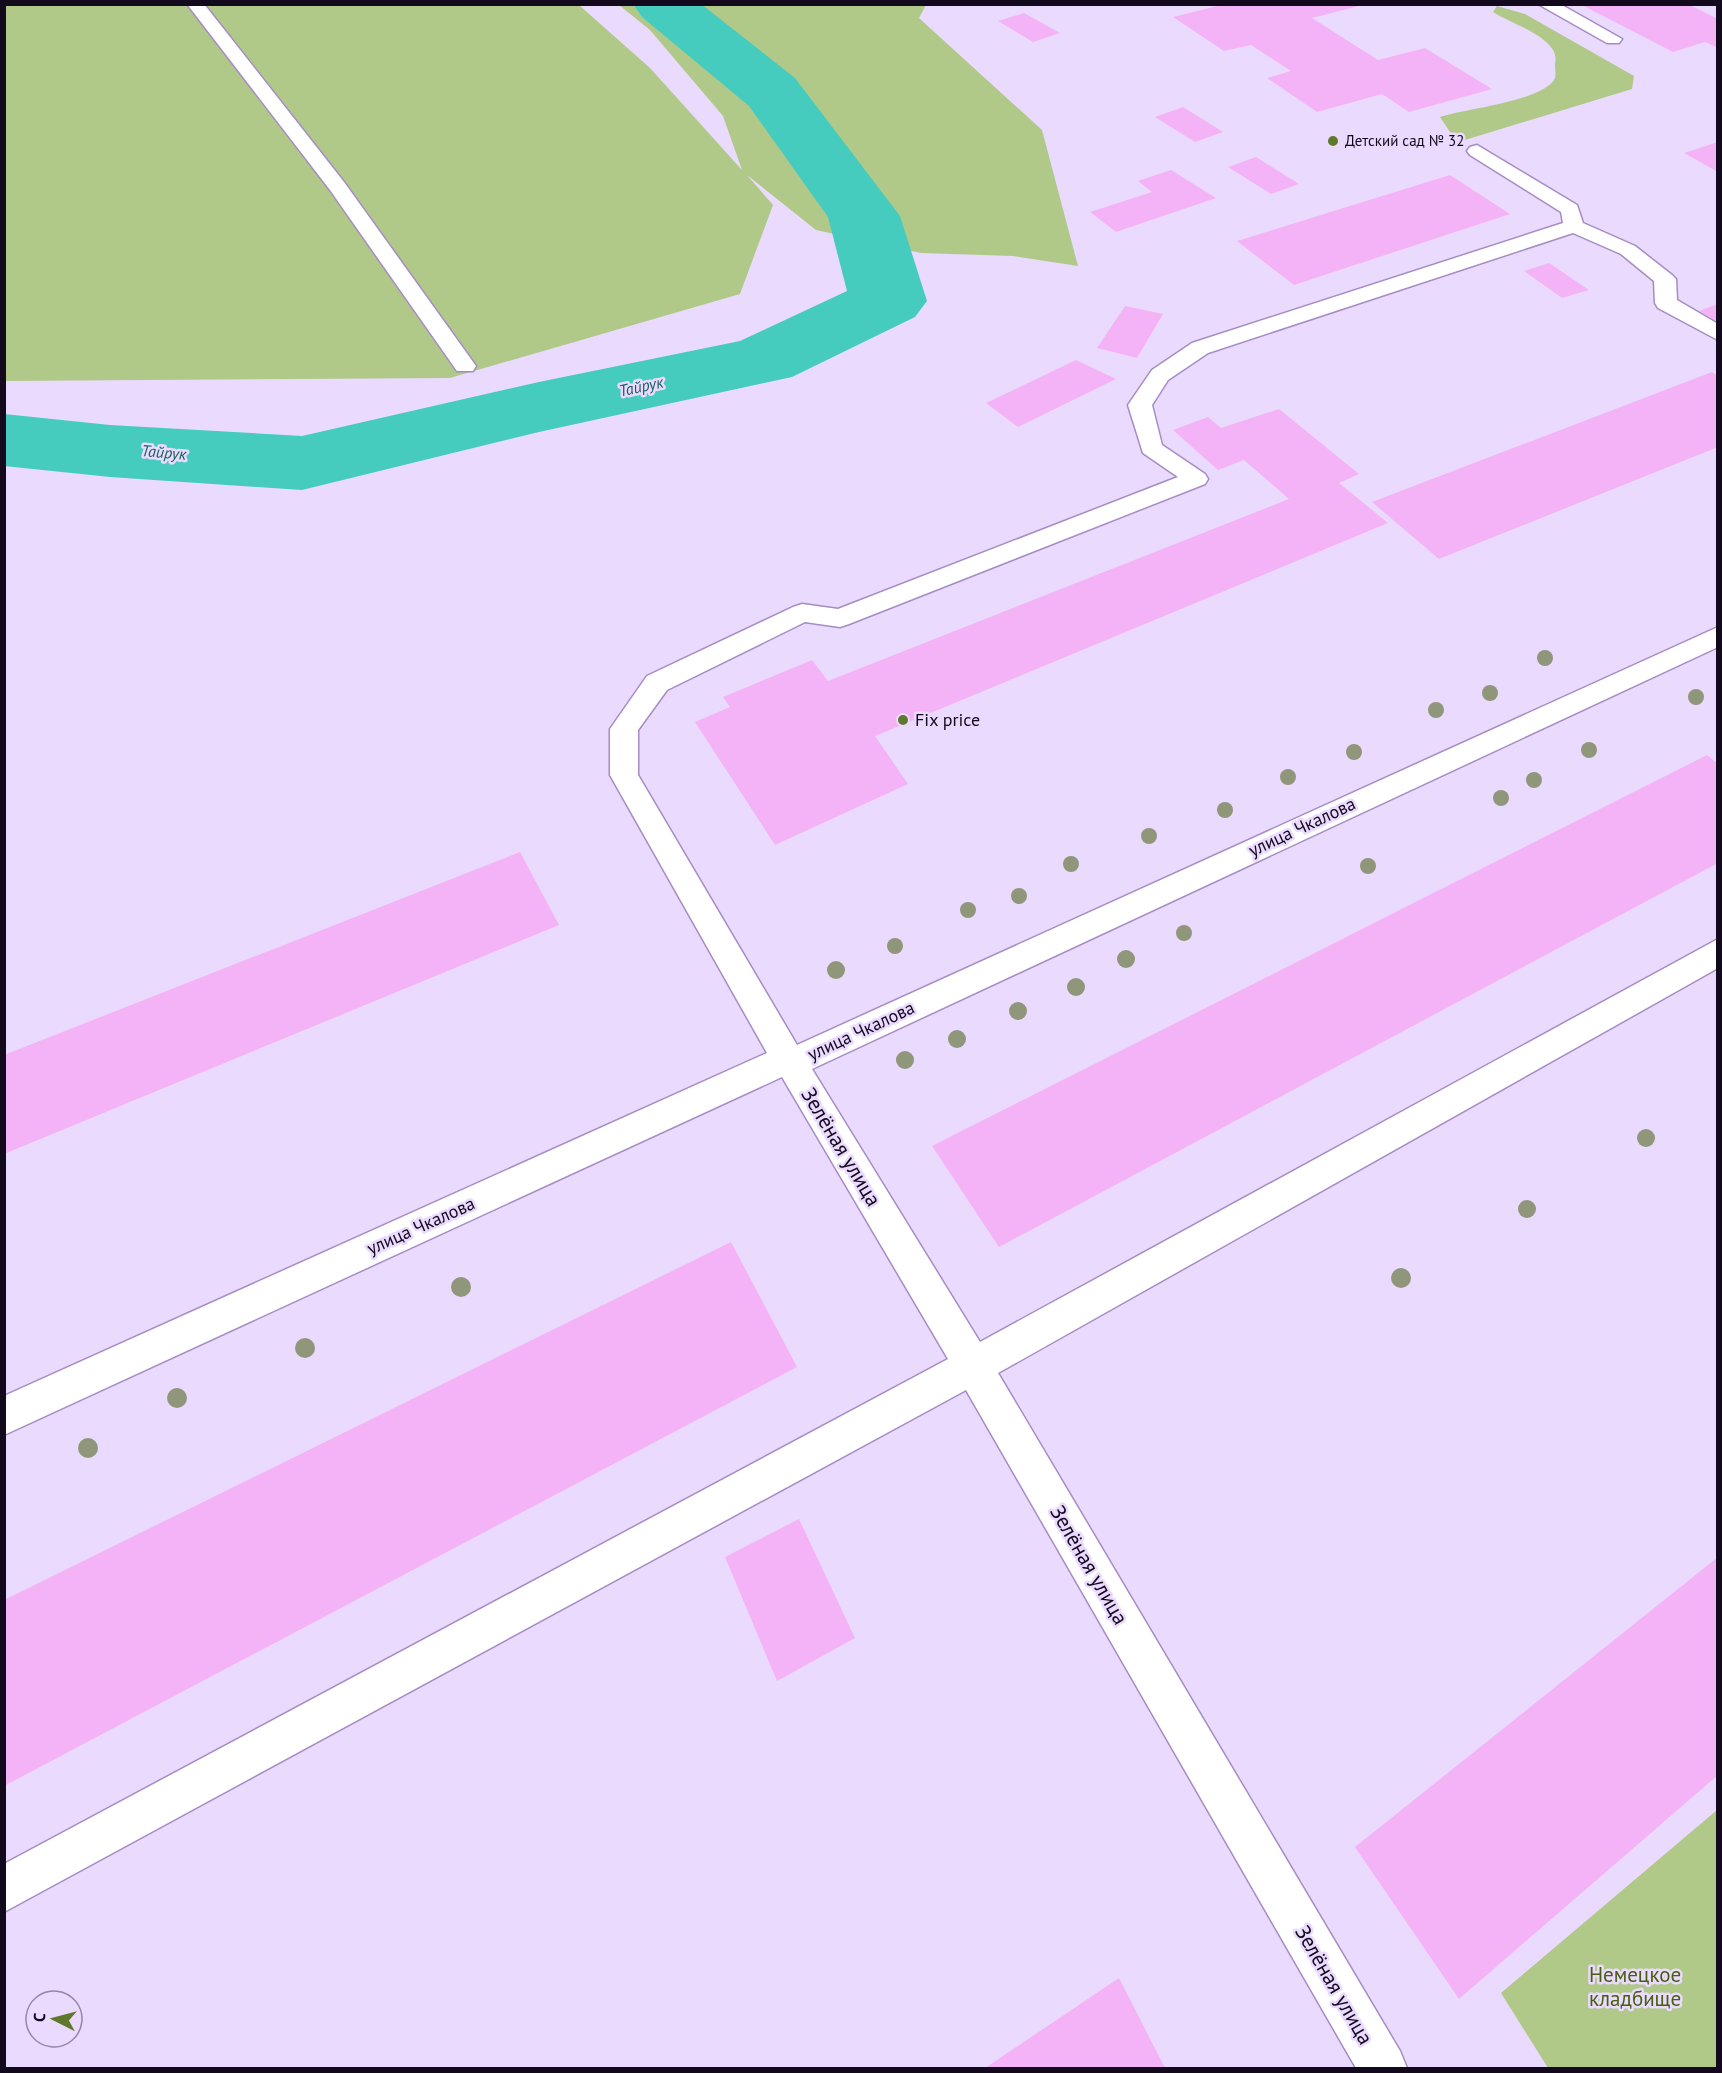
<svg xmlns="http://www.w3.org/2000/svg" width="1722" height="2073" font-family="'PT Sans',sans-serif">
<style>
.green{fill:#b0c988}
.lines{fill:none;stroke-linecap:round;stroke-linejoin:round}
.river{fill:#45ccbf;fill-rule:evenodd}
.building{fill:#f5b3f7}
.minor-casing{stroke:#a68cc4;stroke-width:3}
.minor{fill:#fff;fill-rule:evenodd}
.tree{fill:#90967a}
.poi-dot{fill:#5f792c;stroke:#eadafe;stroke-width:2}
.labels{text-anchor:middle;stroke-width:5;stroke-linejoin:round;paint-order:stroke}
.far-poi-label{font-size:15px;fill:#13091d;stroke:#eadafe;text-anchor:start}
.far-water-label{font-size:16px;font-style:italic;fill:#145f58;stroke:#eadafe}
.poi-label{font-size:18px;fill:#13091d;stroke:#eadafe;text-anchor:start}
.street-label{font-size:18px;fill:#13091d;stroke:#eadafe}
.near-street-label{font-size:21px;fill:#13091d;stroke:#eadafe}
.near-park-label{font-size:21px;fill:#465e0e;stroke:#eadafe}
</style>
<rect width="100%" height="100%" fill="#eadafe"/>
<path class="green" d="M 4,5 L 579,5 L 650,68 L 742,170 L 723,116 L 650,30 L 619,5 L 926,5 L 919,18 L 1042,130 L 1078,266 L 1013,256 L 921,253 L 816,230 L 747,175 L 773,205 L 740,294 L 450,378 L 5,381 Z
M 1497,6 L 1525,14 L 1634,76 L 1632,89 L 1465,140 L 1452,135 L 1440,117 C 1464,109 1545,101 1555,78 C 1556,74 1555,69 1555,64 C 1557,54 1553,48 1545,41 C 1531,29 1509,22 1493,12 Z
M 1717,1810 L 1717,2068 L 1548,2068 L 1501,1993 Z"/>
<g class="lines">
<path class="river" d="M 633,4 L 701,4 L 795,78 L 900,216 L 927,301 L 915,317 L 792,377 L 539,432 L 302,490 L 110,477 L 4,466 L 4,414 L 110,425 L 302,436 L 539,382 L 740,341 L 847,291 L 828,217 L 749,106 L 642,17 Z"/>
</g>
<path class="building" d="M 1225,4 L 1357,4 L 1359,6 L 1312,18 L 1378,60 L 1425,48 L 1492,89 L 1409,112 L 1382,94 L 1317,112 L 1267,78 L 1291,71 L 1251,45 L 1224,51 L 1173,17 Z
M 1580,4 L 1688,4 L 1718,19 L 1718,48 L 1705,42 L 1673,52 Z
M 1024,13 L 1060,33 L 1033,42 L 998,21 Z
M 1183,107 L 1223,132 L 1195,142 L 1155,117 Z
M 1718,142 L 1718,172 L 1684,153 Z
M 1256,157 L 1299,184 L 1271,194 L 1228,167 Z
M 1171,170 L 1216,198 L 1116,232 L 1090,212 L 1152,192 L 1138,181 Z
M 1450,175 L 1510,214 L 1294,285 L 1237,241 Z
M 1549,263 L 1589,290 L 1562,298 L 1524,271 Z
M 1718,304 L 1718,322 L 1699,311 Z
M 1125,306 L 1163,314 L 1137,358 L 1097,348 Z
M 1076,360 L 1116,379 L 1018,427 L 986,403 Z
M 1712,372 L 1718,376 L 1718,447 L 1439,559 L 1372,502 Z
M 1279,409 L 1359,474 L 1339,483 L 1388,523 L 875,736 L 908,784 L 775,845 L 695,722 L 730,707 L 723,697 L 812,660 L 828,681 L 1289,499 L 1244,460 L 1218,470 L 1173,430 L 1208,417 L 1221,428 Z
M 1707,755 L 1718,764 L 1718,863 L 999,1247 L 932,1146 Z
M 520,852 L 559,925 L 4,1154 L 4,1055 Z
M 731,1242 L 797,1367 L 4,1786 L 4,1600 Z
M 799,1519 L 855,1638 L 777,1681 L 725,1557 Z
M 1718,1557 L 1718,1775 L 1459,1999 L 1355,1847 Z
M 1119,1978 L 1165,2068 L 985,2068 Z"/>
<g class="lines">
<g class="minor-casing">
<path id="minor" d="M 187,4 L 204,4 L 344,182 L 476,366 L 473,371 L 457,371 L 330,190 Z
M 1538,4 L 1560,4 L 1622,39 L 1619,43 L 1607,43 Z
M 1477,145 L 1577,205 L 1583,223 L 1635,246 L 1672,275 L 1676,279 L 1677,300 L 1718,324 L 1718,340 L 1658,308 L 1655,303 L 1654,281 L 1621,254 L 1573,233 L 1208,353 L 1168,380 L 1152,405 L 1162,445 L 1205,474 L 1208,479 L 1205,484 L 849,624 L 840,627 L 805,622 L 667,690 L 638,730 L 638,775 L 797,1045 L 1718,627 L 1718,647 L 812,1069 L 980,1342 L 1718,939 L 1718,968 L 998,1373 L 1400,2051 L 1407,2068 L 1356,2068 L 966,1390 L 4,1912 L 4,1864 L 948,1359 L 782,1077 L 4,1435 L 4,1396 L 767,1053 L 610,775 L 610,729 L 647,676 L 793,607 L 802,604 L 838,609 L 1178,477 L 1143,453 L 1128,405 L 1152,370 L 1192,343 L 1563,223 L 1561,212 L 1470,155 L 1467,151 L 1470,147 Z"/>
</g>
<use href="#minor" class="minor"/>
</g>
<g class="tree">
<circle cx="1545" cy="658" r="8"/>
<circle cx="1490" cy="693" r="8"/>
<circle cx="1696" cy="697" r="8"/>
<circle cx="1436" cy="710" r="8"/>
<circle cx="1589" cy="750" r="8"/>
<circle cx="1354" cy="752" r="8"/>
<circle cx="1288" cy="777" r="8"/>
<circle cx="1534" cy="780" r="8"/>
<circle cx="1501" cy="798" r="8"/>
<circle cx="1225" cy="810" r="8"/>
<circle cx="1149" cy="836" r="8"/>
<circle cx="1071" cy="864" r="8"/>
<circle cx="1368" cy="866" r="8"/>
<circle cx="1019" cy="896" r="8"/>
<circle cx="968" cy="910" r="8"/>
<circle cx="1184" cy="933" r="8"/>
<circle cx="895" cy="946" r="8"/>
<circle cx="1126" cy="959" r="9"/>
<circle cx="836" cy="970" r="9"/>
<circle cx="1076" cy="987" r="9"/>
<circle cx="1018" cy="1011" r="9"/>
<circle cx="957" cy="1039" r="9"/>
<circle cx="905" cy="1060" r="9"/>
<circle cx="1646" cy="1138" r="9"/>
<circle cx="1527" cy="1209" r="9"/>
<circle cx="1401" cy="1278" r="10"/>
<circle cx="461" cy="1287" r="10"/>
<circle cx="305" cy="1348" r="10"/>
<circle cx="177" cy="1398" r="10"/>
<circle cx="88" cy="1448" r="10"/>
</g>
<g class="poi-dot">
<circle cx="1333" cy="141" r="6"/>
<circle cx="903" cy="720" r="6"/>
</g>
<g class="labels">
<g class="far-poi-label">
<text x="1345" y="146">Детский сад № 32</text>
</g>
<g class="far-water-label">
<text transform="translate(641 386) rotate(-12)" y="6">Тайрук</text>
<text transform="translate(164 452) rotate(5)" y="6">Тайрук</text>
</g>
<g class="poi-label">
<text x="915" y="726">Fix price</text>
</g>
<g class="street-label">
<text transform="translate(1302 827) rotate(-25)" y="6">улица Чкалова</text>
<text transform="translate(861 1031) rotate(-25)" y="6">улица Чкалова</text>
<text transform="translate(421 1226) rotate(-24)" y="6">улица Чкалова</text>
</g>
<g class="near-street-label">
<text transform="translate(841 1147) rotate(59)" y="7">Зелёная улица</text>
<text transform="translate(1089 1565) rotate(60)" y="7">Зелёная улица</text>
<text transform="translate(1334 1985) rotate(60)" y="7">Зелёная улица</text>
</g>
<g class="near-park-label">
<text x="1635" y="1982">Немецкое<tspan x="1635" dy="24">кладбище</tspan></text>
</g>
</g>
<rect width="1722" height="2073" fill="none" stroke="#13091d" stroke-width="12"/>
<g transform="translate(54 2019) rotate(276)"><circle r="28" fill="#eadafe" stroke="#9486a4" stroke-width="1.5"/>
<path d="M0-4.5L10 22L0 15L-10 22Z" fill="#5f792c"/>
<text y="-9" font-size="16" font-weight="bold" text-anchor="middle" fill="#13091d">С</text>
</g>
</svg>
